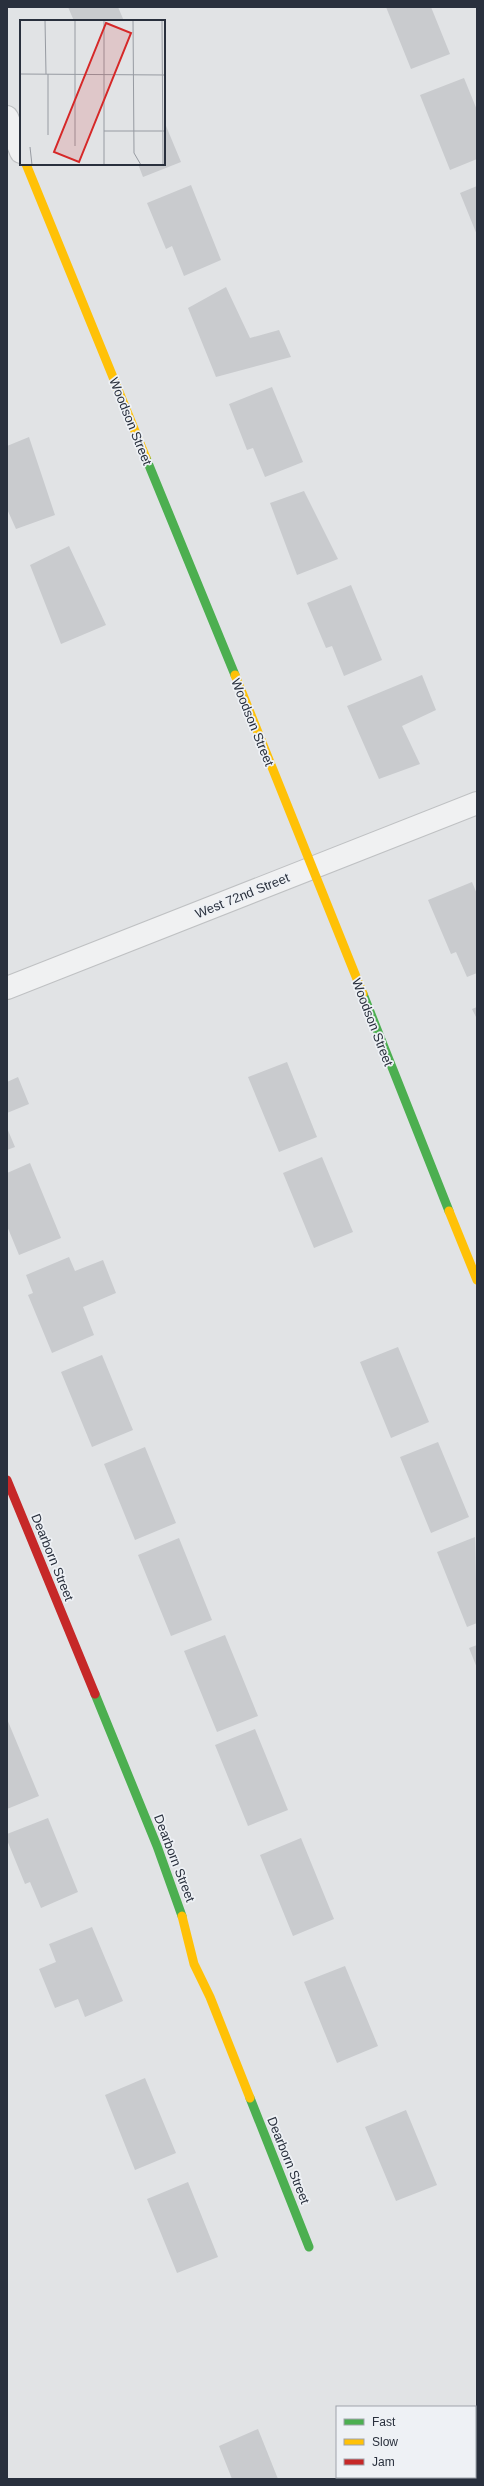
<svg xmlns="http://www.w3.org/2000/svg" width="484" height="2486" font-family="Arial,sans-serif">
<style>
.building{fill:#c9cbce}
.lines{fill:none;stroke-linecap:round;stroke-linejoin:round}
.street-casing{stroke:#bfc1c3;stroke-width:24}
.street{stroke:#f0f1f2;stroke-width:22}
.fast{stroke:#4caf50;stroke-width:9}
.slow{stroke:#ffc107;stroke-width:9}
.jam{stroke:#c62828;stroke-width:9}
.labels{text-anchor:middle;stroke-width:3.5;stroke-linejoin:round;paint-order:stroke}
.street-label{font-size:13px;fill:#29303d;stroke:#eef1f5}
.inset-road{fill:none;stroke:#979ba2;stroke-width:1}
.view{fill:#d62828;fill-opacity:0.15;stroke:#d62828;stroke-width:2}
.inset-edge{fill:none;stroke:#29303d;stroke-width:2}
</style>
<rect width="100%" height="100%" fill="#e1e3e5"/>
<path class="building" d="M 68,7 L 118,7 L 124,21 L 74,21 Z
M 386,7 L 431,7 L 450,54 L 411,69 Z
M 464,78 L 477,110 L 477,159 L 450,170 L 420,95 Z
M 164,121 L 181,162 L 143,177 L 138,164 L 164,164 Z
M 191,185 L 221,260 L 184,276 L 172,246 L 166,249 L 147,203 Z
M 477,186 L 477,235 L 460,193 Z
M 226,287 L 250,338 L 279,330 L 291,357 L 216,377 L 188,308 Z
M 272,387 L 303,462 L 265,477 L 253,448 L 247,450 L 229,404 Z
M 29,437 L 55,515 L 16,529 L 7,509 L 7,446 Z
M 304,491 L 338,559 L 297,575 L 270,503 Z
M 69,546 L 106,625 L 61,644 L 30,565 Z
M 351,585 L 382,660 L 344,676 L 332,646 L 326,648 L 307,603 Z
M 422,675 L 436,710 L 402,726 L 420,764 L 379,779 L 347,706 Z
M 472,882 L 477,894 L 477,973 L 467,977 L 456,952 L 451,954 L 428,900 Z
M 477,1007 L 477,1019 L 472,1009 Z
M 287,1062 L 317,1137 L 279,1152 L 248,1077 Z
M 18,1077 L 29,1104 L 7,1113 L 7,1082 Z
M 7,1128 L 15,1147 L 7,1150 Z
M 322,1157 L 353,1232 L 314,1248 L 283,1173 Z
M 30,1163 L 61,1238 L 19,1255 L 7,1226 L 7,1173 Z
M 69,1257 L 75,1271 L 103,1260 L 116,1293 L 83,1307 L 94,1335 L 52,1353 L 28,1295 L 33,1293 L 26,1275 Z
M 398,1347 L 429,1422 L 391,1438 L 360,1362 Z
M 102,1355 L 133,1430 L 92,1447 L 61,1372 Z
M 438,1442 L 469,1517 L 431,1533 L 400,1457 Z
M 145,1447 L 176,1523 L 135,1540 L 104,1464 Z
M 475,1537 L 477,1623 L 467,1627 L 437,1552 Z
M 179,1538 L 212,1620 L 171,1636 L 138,1555 Z
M 225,1635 L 258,1716 L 217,1732 L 184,1651 Z
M 477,1645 L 477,1668 L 469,1648 Z
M 7,1719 L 39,1796 L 7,1809 Z
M 255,1729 L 288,1810 L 248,1826 L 215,1745 Z
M 48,1818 L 78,1892 L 41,1908 L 30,1882 L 25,1884 L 7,1840 L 7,1834 Z
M 301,1838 L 334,1919 L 293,1936 L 260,1855 Z
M 92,1927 L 123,2001 L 85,2017 L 78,1999 L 55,2008 L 39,1969 L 56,1962 L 49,1944 Z
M 345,1966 L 378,2046 L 337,2063 L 304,1982 Z
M 145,2078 L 176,2153 L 135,2170 L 105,2095 Z
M 406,2110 L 437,2185 L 396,2201 L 365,2127 Z
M 188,2182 L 218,2257 L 177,2273 L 147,2199 Z
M 258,2429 L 278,2479 L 232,2479 L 219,2446 Z"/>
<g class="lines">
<g class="street-casing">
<path id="street" d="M 7,117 L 21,152
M 7,988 L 477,803"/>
</g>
<use href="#street" class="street"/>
<path class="fast" d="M 146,458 L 235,675
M 363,994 L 449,1211
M 95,1694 L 157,1846 L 182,1916
M 250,2098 L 309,2247"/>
<path class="slow" d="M 26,164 L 146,458
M 235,675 L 363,994
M 449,1211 L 477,1280
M 182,1916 L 194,1964 L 210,1997 L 250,2098"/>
<path class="jam" d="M 7,1480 L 95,1694"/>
</g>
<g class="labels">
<g class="street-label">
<text transform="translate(131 421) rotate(68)" y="5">Woodson Street</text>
<text transform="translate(253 722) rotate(68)" y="5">Woodson Street</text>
<text transform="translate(242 895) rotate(-22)" y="5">West 72nd Street</text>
<text transform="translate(373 1022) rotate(69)" y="5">Woodson Street</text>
<text transform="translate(53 1557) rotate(68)" y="5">Dearborn Street</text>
<text transform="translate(175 1858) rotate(69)" y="5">Dearborn Street</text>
<text transform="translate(289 2160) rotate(68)" y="5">Dearborn Street</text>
</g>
</g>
<g transform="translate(20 20)">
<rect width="145" height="145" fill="#e1e3e5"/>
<path class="inset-road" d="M 25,0 L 26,54M 55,0 L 55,126M 84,0 L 84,145M 113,0 L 114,133 L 121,145M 142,0 L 143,145M 0,54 L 145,55M 28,54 L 28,115M 84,111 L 145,111M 10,127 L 12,145"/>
<path class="view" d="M 86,3 L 111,13 L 59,142 L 34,132 Z"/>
<rect width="145" height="145" class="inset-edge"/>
</g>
<rect width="484" height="2486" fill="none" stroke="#29303d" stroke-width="16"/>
<rect x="336" y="2406" width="140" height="72" fill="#eef1f5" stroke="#9fa4ab"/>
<rect x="344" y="2419" width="20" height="6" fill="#4caf50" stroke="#9fa4ab"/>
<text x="372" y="2426" font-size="12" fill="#29303d">Fast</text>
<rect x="344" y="2439" width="20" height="6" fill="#ffc107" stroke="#9fa4ab"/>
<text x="372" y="2446" font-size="12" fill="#29303d">Slow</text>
<rect x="344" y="2459" width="20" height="6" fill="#c62828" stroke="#9fa4ab"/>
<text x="372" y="2466" font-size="12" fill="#29303d">Jam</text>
</svg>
